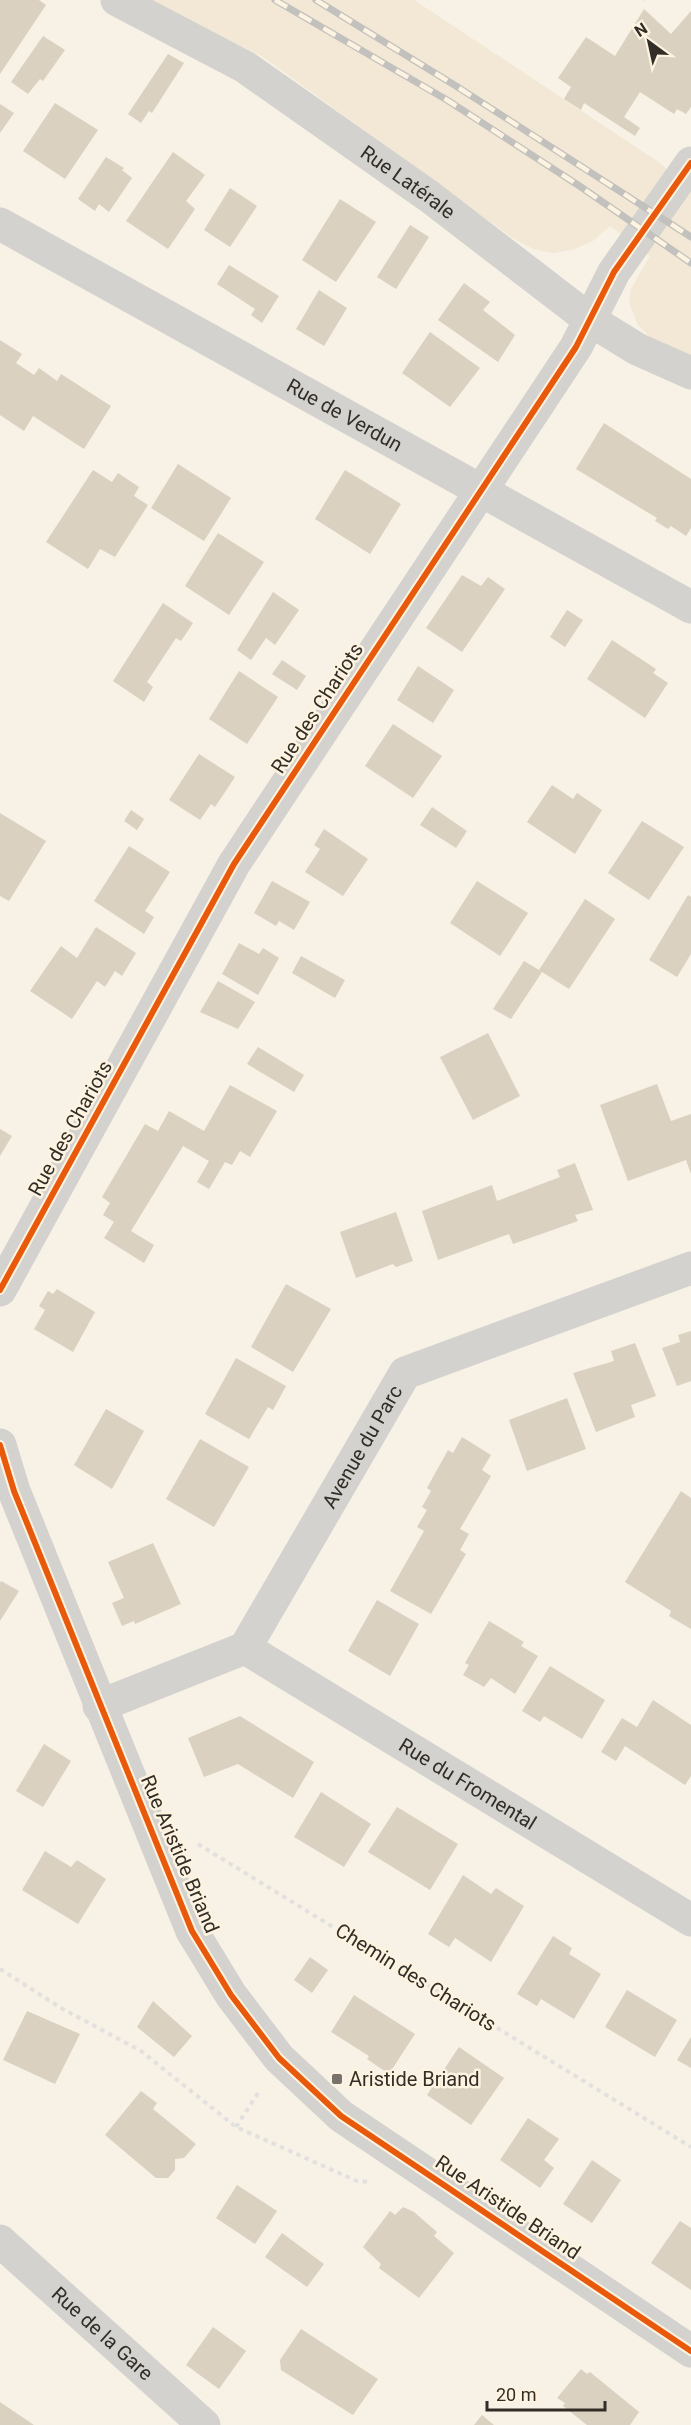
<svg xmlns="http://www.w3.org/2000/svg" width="691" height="2425" font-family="Roboto,sans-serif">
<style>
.built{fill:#f2e8d5}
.building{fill:#dad1c0}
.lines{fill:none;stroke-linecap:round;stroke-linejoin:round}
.path{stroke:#e3e1de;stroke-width:4;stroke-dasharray:4.5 4.5;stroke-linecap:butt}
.street{stroke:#d3d2ce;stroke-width:33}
.secondary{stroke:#d3d2ce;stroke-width:33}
.rail-casing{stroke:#c2c1be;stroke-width:7}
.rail{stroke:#fdf3e0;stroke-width:4.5;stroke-dasharray:14;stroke-linecap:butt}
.cycleway-casing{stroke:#fdf3e0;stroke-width:10}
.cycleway{stroke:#e8590c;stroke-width:6}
.poi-dot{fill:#77726a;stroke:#fdf3e0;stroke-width:2}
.labels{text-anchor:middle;stroke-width:5;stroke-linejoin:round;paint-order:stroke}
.street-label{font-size:20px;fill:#322e27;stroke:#fdf3e0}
.poi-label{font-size:20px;fill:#322e27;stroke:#fdf3e0;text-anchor:start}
</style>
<rect width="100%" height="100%" fill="#f7f1e6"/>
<path class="built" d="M 147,0 L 414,0 L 657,161 L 691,189 L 691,360 L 656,343 L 638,325 L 629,303 L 631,289 L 650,256 L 610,226 L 593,241 L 574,249 L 554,253 L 533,249 L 511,237 L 263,57 Z"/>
<path class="building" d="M 0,0 L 39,0 L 46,5 L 0,74 Z
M 644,9 L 671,34 L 691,11 L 691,107 L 686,114 L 677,109 L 674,114 L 640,92 L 624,117 L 640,128 L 635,136 L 584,103 L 581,110 L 564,99 L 571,87 L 558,78 L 586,37 L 615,56 Z
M 43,36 L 65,50 L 43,81 L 40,79 L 28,94 L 11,82 Z
M 168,54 L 184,63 L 152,113 L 149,111 L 141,123 L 128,114 Z
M 55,103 L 98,130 L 65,179 L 23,151 Z
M 0,104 L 14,113 L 0,133 Z
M 173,152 L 205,175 L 186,201 L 195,209 L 168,249 L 126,221 Z
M 106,157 L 124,168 L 122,170 L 132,178 L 109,212 L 99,204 L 95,211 L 78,199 Z
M 230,188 L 257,206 L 230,247 L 204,230 Z
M 340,199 L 376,222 L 336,282 L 302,260 Z
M 410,225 L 429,237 L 396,289 L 377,277 Z
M 229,265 L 279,296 L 262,323 L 251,315 L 255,309 L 217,284 Z
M 464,283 L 490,302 L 483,310 L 515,335 L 498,362 L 438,320 Z
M 319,290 L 347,308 L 324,346 L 296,329 Z
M 430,332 L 480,368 L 450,407 L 402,373 Z
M 0,340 L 22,354 L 16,363 L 34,375 L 39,368 L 57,381 L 61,374 L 111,406 L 84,449 L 33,416 L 24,431 L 0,415 Z
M 604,423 L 691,479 L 691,528 L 686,536 L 671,526 L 668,529 L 655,521 L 657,518 L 576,469 Z
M 178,464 L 231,498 L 204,541 L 151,508 Z
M 93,470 L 112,482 L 118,473 L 139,487 L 134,496 L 148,505 L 115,557 L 100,549 L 88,569 L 46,542 Z
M 345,470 L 401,504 L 370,554 L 315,519 Z
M 218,533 L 264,562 L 229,615 L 185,586 Z
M 462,575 L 481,586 L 488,577 L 505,589 L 462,652 L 426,628 Z
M 273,592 L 299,610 L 275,645 L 266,638 L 251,660 L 237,650 Z
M 163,603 L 193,623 L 181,641 L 176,638 L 147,682 L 153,687 L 144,702 L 113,681 Z
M 567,610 L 583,620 L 565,647 L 550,637 Z
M 612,640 L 656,669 L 653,673 L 668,683 L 645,718 L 587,679 Z
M 282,660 L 306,676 L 297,690 L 272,674 Z
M 418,666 L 454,690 L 433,723 L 397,700 Z
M 239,671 L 278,697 L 247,744 L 209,719 Z
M 393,724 L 442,756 L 413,798 L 365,766 Z
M 199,754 L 235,777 L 215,807 L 211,804 L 200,820 L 169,800 Z
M 552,785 L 573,799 L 577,793 L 602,810 L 575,854 L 527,822 Z
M 432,807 L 467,831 L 456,848 L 420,825 Z
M 131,810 L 144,819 L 137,830 L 124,821 Z
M 0,813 L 46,841 L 9,901 L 0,896 Z
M 642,821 L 684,847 L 649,900 L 608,873 Z
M 324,829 L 368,859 L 343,896 L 305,872 L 320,849 L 314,845 Z
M 129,846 L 170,872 L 145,911 L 154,917 L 144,934 L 94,901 Z
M 272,881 L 310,902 L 294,930 L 279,921 L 276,926 L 254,913 Z
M 477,881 L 528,913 L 500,956 L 450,923 Z
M 688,895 L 691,897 L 691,954 L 677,977 L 649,960 Z
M 585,899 L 615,919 L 569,989 L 542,972 L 511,1019 L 493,1009 L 524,961 L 539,970 Z
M 96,927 L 136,953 L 122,976 L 115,971 L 105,987 L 97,981 L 72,1019 L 30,991 L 61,946 L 77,958 Z
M 239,943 L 259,954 L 263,948 L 279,958 L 258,995 L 222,974 Z
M 301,956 L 345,980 L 335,998 L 292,973 Z
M 218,981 L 255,1002 L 238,1029 L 200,1012 Z
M 488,1033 L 520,1096 L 473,1120 L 440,1057 Z
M 258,1047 L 304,1075 L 294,1092 L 247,1064 Z
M 657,1084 L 671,1121 L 691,1114 L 691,1174 L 686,1160 L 628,1181 L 600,1105 Z
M 230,1085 L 277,1111 L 250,1157 L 240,1151 L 232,1165 L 225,1162 L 209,1189 L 197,1182 L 209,1161 L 183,1146 L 131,1231 L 154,1245 L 144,1263 L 104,1238 L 114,1222 L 103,1215 L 110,1203 L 102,1197 L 145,1124 L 158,1131 L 169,1111 L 204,1131 Z
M 0,1129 L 12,1136 L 0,1156 Z
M 575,1163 L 593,1210 L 575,1215 L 578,1221 L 513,1244 L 509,1234 L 438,1260 L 422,1211 L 492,1185 L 497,1201 L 560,1177 L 557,1170 Z
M 396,1212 L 413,1261 L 396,1267 L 393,1264 L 356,1278 L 340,1232 Z
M 286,1284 L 331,1309 L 293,1372 L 251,1347 Z
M 57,1289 L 95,1312 L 73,1352 L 34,1329 L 45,1310 L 39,1306 L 48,1291 L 53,1294 Z
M 691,1331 L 691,1381 L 677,1386 L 662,1348 L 680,1342 L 678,1335 Z
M 635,1343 L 656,1396 L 631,1405 L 635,1417 L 596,1432 L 573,1373 L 614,1361 L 611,1351 Z
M 236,1358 L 286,1386 L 273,1410 L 268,1407 L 249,1439 L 205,1414 Z
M 567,1398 L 586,1449 L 527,1471 L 509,1420 Z
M 106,1409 L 144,1431 L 112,1489 L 74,1465 Z
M 462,1437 L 491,1455 L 482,1470 L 491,1476 L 460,1529 L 469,1534 L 460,1550 L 466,1554 L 431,1614 L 390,1591 L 424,1531 L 417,1527 L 427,1510 L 422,1507 L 431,1491 L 427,1488 L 448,1450 L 453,1453 Z
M 200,1439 L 249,1467 L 214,1527 L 166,1499 Z
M 681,1491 L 691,1498 L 691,1629 L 669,1616 L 671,1611 L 625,1582 Z
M 153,1543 L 181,1604 L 135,1624 L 134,1621 L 122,1626 L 112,1603 L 124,1598 L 108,1562 Z
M 1,1581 L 19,1591 L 0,1621 L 0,1583 Z
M 377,1600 L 419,1624 L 390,1676 L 348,1651 Z
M 489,1621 L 524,1642 L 521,1646 L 538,1656 L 515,1694 L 491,1678 L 484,1687 L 463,1675 L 469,1665 L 465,1663 Z
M 550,1666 L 605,1700 L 582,1739 L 544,1716 L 540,1722 L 522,1711 Z
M 653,1700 L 691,1725 L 691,1776 L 685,1785 L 625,1746 L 616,1761 L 601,1752 L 622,1718 L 637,1727 Z
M 240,1716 L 314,1762 L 293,1798 L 238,1764 L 204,1777 L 188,1738 Z
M 44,1744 L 71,1761 L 43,1807 L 16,1791 Z
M 321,1792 L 371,1824 L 344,1867 L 294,1837 Z
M 397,1807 L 458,1844 L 430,1890 L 368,1852 Z
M 45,1851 L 71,1867 L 77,1860 L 106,1879 L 78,1924 L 22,1890 Z
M 463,1875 L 491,1894 L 496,1888 L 524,1906 L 491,1962 L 455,1938 L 449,1947 L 428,1934 Z
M 553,1936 L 572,1948 L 569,1954 L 601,1974 L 574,2019 L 541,1999 L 537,2006 L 517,1994 Z
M 310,1957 L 328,1970 L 312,1993 L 294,1980 Z
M 627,1990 L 677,2020 L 655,2057 L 605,2027 Z
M 354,1995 L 415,2034 L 389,2074 L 367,2059 L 369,2056 L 331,2032 Z
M 153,2001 L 192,2036 L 174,2057 L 137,2027 Z
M 27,2011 L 80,2034 L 55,2084 L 3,2060 Z
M 691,2037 L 691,2068 L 677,2060 Z
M 459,2047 L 504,2078 L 471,2125 L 427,2095 Z
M 141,2091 L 157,2103 L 153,2109 L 196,2144 L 184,2158 L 175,2159 L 175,2170 L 168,2178 L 156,2178 L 105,2135 Z
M 528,2118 L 559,2139 L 544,2160 L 554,2168 L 540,2188 L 500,2160 Z
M 592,2160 L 621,2180 L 592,2223 L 563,2204 Z
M 237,2185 L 277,2211 L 255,2244 L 216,2218 Z
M 403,2207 L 414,2212 L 437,2232 L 434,2236 L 454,2253 L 419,2298 L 379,2268 L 381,2264 L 363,2247 L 390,2211 L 395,2215 Z
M 680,2221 L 691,2228 L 691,2290 L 651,2263 Z
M 282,2233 L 324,2264 L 307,2287 L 265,2257 Z
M 213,2327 L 246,2351 L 219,2389 L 186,2365 Z
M 301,2329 L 378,2379 L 353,2415 L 281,2370 L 280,2360 Z
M 581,2369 L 587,2374 L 590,2372 L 639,2412 L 630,2425 L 587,2425 L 563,2406 L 565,2403 L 557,2398 Z
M 0,2402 L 34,2425 L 0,2425 Z
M 482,2415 L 494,2425 L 474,2425 Z"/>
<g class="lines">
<path class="path" d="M 643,0 L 644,0
M 198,1844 L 691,2147
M 0,1969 L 61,2008 L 141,2051 L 236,2127 L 357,2181 L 371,2182
M 236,2127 L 260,2090"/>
<g class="street">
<path id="s1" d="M 117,0 L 245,67 L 430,197 L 590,320 L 637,349 L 691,373"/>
<path id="s2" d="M 0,224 L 691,607"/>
<path d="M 0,1290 L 234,864 L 576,347 L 614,272 L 691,163"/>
<path d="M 0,1445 L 14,1491 L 192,1931 L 231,1995 L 279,2058 L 341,2116 L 691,2351"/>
<path id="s3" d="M 245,1648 L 691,1920"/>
<path id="s4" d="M 99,1706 L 245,1648 L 405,1373 L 691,1268"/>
</g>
<path class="secondary" id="s5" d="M 0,2241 L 204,2425"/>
<g class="rail-casing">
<path id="rail" d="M 275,0 L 447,100 L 578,185 L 691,263
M 316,0 L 456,86 L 691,237"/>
</g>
<use href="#rail" class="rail"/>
<g class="cycleway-casing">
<path id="cycleway" d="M 0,1290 L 234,864 L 576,347 L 614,272 L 691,163
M 0,1445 L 14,1491 L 192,1931 L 231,1995 L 279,2058 L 341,2116 L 691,2351"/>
</g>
<use href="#cycleway" class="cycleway"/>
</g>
<rect class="poi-dot" x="331" y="2073" width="12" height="12" rx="3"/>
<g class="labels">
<g class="street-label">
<text dy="7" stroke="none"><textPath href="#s1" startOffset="344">Rue Latérale</textPath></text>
<text dy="7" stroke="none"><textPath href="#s2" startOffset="394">Rue de Verdun</textPath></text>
<text transform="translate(317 708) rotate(-57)" y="7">Rue des Chariots</text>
<text transform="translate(70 1128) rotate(-61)" y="7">Rue des Chariots</text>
<text dy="7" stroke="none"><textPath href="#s4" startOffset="390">Avenue du Parc</textPath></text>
<text dy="7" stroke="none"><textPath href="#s3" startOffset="261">Rue du Fromental</textPath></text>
<text transform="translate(180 1854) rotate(67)" y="7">Rue Aristide Briand</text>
<text transform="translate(416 1977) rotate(32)" y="7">Chemin des Chariots</text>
<text transform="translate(508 2207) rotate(34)" y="7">Rue Aristide Briand</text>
<text dy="7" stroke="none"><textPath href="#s5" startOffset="138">Rue de la Gare</textPath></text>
</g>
<g class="poi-label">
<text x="349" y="2086">Aristide Briand</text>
</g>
</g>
<g transform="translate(649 42) rotate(327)" stroke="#fdf3e0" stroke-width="4.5" paint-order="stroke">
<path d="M0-4.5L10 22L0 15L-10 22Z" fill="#322e27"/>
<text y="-9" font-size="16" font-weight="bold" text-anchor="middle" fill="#322e27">N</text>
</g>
<path d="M487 2401v9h118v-9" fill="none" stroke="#322e27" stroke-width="3"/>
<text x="496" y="2401" font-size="18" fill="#322e27" stroke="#fdf3e0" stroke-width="4.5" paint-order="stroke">20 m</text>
</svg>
